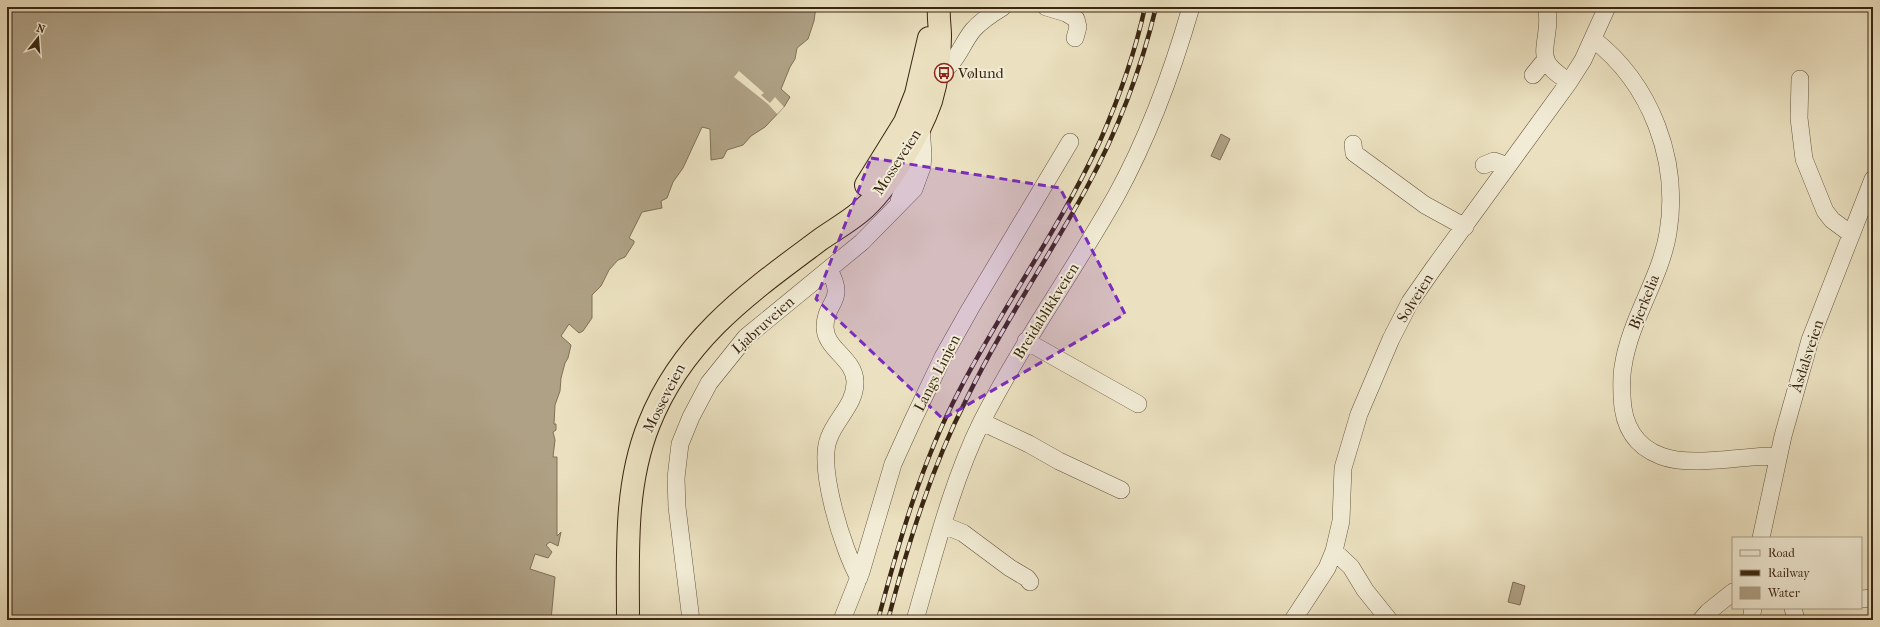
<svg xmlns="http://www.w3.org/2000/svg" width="1880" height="627" font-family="'IM FELL French Canon',serif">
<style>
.water{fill:#afa185;stroke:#807057}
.pier{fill:#ebe1c0}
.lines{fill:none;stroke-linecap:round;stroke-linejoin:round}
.minor-casing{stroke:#66553e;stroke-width:18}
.highway-casing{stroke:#3a2612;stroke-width:24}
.minor{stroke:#f2ecd6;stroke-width:17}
.highway{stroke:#ebe1c0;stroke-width:22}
.rail-casing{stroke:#3a2612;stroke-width:4.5}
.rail{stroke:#f2ecd6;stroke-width:3;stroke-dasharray:9;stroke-linecap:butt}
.marked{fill:#7b2cbf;fill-opacity:0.2;stroke:#7b2cbf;stroke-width:3;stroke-dasharray:8 5;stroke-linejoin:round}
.labels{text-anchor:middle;stroke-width:4;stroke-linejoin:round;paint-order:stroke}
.poi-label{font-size:15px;fill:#3a2612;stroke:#f2ecd6;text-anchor:start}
.street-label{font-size:15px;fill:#3a2612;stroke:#f2ecd6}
</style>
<rect width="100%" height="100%" fill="#ebe1c0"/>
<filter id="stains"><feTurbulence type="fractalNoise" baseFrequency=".005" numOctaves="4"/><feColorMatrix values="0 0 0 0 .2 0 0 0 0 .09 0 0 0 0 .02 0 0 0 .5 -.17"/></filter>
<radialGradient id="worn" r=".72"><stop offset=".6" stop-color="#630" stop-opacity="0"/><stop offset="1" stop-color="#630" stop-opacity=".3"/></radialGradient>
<path class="water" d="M 7,7 L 816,7 L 814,21 L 808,39 L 797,48 L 795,59 L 790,67 L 781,89 L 790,97 L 784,107 L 765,127 L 751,136 L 743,145 L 727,150 L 723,158 L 711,160 L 710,129 L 702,127 L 683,168 L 673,182 L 667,198 L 661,201 L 662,208 L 642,212 L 629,238 L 634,241 L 634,243 L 625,257 L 618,260 L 609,270 L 601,286 L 592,295 L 592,318 L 583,331 L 579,333 L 569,324 L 561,336 L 571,345 L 568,358 L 565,363 L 561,378 L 560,391 L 555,405 L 554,424 L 556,424 L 556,430 L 553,432 L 555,440 L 553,457 L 557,457 L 557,536 L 561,532 L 558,546 L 550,542 L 546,545 L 552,552 L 548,558 L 535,554 L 530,569 L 555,577 L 551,620 L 7,620 Z
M 1221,134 L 1230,139 L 1220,160 L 1211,156 Z
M 1513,582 L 1525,586 L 1520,605 L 1508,602 Z"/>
<path class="pier" d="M 739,71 L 764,93 L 761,95 L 770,103 L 775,97 L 784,107 L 777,114 L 768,104 L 734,77 Z"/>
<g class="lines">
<g class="minor-casing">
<path id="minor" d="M 1046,7 L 1066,13 L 1076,19 L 1078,27 L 1075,38
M 1546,7 C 1552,25 1541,48 1546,60 C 1550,70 1561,76 1569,82
M 1593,39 C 1651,84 1680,160 1668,233 C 1660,280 1630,319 1623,367 C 1621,377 1622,387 1622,397 C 1623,424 1634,446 1661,456 C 1692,468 1744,455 1778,456
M 937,73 C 957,65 960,46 973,30 C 980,22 993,13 1003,7
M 1533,75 L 1546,59
M 1800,79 L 1799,118 L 1804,159 L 1825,211 L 1832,220 L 1851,234
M 1353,144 L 1354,153 L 1425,205 L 1465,227
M 1484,165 L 1494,161 L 1508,166
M 899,201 C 905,184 912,166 904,149
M 829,270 C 847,302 825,301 825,327 C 825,349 854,358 855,381 C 856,404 836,418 829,438 C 817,467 843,550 859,578
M 1026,341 L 1138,404
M 982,422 L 1029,444 L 1059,461 L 1121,490
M 943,525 L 963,533 L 1010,568 L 1027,578 L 1030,582
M 1761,538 L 1783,436 L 1810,340 L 1873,179
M 1334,551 L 1351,567 L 1365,590 L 1389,620
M 1861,599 L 1873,598
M 1793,608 L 1796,620
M 691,620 L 677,507 L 676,478 L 680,444 L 691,417 L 709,383 L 746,337 L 862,242 L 914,189 L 922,167 L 923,155 L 921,125
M 842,620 L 861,572 L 893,464 L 913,420 L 943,357 L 970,309 L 1070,142
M 915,620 C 934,555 952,481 982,421 C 1022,343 1073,272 1116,196 C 1149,136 1172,73 1191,7
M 1293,620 L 1327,568 L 1334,551 L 1341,521 L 1343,468 L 1359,414 L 1391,339 L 1410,302 L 1433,269 L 1569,82 L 1583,60 L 1607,7
M 1701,620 L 1708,612 L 1733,592
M 1751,620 L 1753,608"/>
</g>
<g class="highway-casing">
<path id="highway" d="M 866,185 L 905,122 L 916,94 L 929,38
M 628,620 C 628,555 624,486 649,424 C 683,338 750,292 821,239 C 834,230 848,222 860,212 C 888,189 919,135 931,101 C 937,81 940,58 940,36 C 940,26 938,17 939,7"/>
</g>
<use href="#minor" class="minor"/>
<use href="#highway" class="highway"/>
<g class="rail-casing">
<path id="rail" d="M 878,620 C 899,542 921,463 959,391 C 1003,306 1060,228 1100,141 C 1119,98 1135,53 1145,7
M 888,620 C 908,544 931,468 967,398 C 1002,326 1047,260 1086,189 C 1117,132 1141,70 1156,7"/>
</g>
<use href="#rail" class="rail"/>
</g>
<path class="marked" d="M 871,158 L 1060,188 L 1125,314 L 943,419 L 816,299 Z"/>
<defs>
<g id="bus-ring" transform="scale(1)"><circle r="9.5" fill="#f2ecd6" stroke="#8f2418" stroke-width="1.5"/><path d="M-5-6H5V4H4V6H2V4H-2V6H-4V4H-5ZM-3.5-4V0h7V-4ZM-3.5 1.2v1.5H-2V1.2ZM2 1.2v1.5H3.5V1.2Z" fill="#8f2418"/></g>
</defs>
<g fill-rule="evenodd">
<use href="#bus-ring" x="944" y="73"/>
</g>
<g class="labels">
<g class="poi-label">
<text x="958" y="78">Vølund</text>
</g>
<g class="street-label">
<text transform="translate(897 162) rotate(-57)" y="5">Mosseveien</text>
<text transform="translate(1415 298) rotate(-58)" y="5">Solveien</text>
<text transform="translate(1644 302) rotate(-68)" y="5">Bjerkelia</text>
<text transform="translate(1046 311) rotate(-58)" y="5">Breidablikkveien</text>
<text transform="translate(763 325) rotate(-42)" y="5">Ljabruveien</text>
<text transform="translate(1807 356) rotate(-72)" y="5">Åsdalsveien</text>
<text transform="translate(937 373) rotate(-63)" y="5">Langs Linjen</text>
<text transform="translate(664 398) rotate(-63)" y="5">Mosseveien</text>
</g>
</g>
<rect width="1880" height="627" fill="none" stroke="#ebe1c0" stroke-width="24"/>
<rect x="8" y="8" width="1864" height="611" fill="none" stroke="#3a2612" stroke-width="2"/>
<rect x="12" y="12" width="1856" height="603" fill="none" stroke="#3a2612"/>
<rect x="1732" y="537" width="130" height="72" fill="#f2ecd6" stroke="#a89d88"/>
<rect x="1740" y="550" width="20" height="6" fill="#f2ecd6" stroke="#a89d88"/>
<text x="1768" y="557" font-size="12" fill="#3a2612">Road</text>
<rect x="1740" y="570" width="20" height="6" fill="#3a2612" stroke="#a89d88"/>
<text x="1768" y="577" font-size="12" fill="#3a2612">Railway</text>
<rect x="1740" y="587" width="20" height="12" fill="#afa185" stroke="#a89d88"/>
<text x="1768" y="597" font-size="12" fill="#3a2612">Water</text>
<g transform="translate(38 38) rotate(17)" stroke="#f2ecd6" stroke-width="3" paint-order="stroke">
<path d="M0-3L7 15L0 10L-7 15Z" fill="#3a2612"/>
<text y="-6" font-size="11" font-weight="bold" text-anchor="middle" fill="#3a2612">N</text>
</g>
<rect width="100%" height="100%" filter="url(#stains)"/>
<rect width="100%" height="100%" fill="url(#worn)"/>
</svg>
